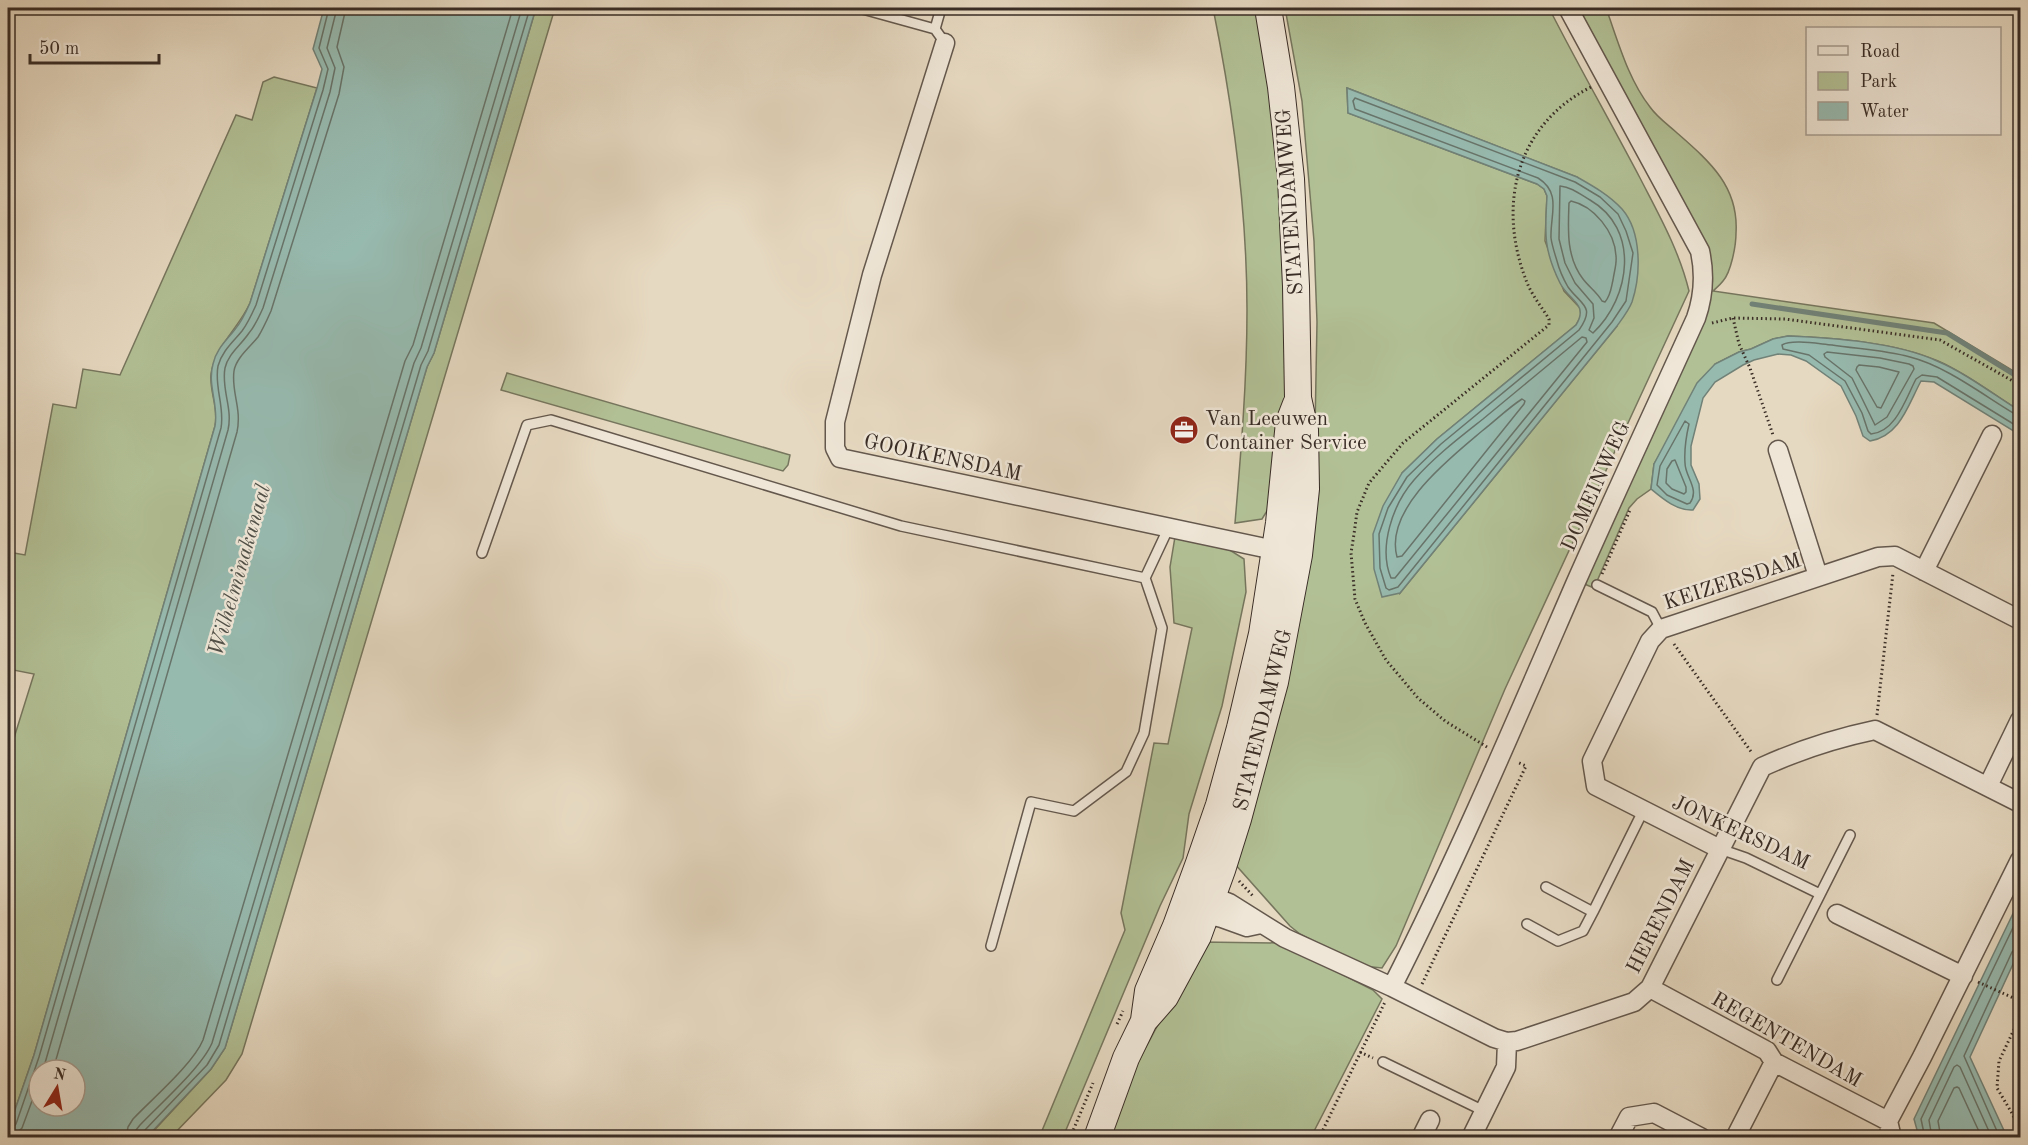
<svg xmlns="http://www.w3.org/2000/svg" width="2028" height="1145" font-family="'Old Standard TT',serif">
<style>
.green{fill:#b2c095;stroke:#76765e;stroke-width:1.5;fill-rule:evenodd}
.water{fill:#97baaf;stroke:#718278;stroke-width:1.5;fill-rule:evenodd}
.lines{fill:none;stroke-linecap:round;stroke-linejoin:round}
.shore{stroke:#68746a;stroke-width:1.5}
.stream{stroke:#718278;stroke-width:5}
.lane-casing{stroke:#64584d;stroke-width:12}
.street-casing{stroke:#64584d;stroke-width:21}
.secondary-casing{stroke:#392d26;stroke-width:28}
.path{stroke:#392d26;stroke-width:3;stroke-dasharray:1.5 3;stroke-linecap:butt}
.lane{stroke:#efe6d7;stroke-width:9}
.street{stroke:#efe6d7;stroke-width:18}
.secondary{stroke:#efe6d7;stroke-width:26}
.labels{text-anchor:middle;stroke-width:5;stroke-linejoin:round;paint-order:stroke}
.street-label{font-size:21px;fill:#392d26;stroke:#efe6d7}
.poi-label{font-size:21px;fill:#392d26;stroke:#efe6d7;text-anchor:start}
.water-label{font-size:22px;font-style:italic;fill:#505048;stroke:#efe6d7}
</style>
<rect width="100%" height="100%" fill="#e6d9c1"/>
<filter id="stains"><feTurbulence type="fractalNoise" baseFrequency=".00333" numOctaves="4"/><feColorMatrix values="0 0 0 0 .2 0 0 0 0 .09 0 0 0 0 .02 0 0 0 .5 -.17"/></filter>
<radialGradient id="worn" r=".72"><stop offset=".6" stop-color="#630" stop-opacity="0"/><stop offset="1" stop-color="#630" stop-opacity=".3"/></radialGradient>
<path class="green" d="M 536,8 L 555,8 L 242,1054 L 226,1080 L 171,1137 L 147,1138 L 211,1069 L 225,1048 L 427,367 L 434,353 Z
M 1213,8 L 1261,8 L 1290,289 L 1283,466 L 1267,511 L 1262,519 L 1235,523 C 1241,452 1247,381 1247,310 C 1247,208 1233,107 1213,8 Z
M 1285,8 L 1549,8 C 1578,65 1610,121 1640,178 C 1659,215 1679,250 1689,291 L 1505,689 L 1396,946 L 1382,968 L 1363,966 L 1300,934 L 1290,926 L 1234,863 L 1314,483 L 1317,322 L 1314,241 L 1302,101 ZM 1347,88 L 1577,177 L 1617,326 L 1400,593 L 1402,473 L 1437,439 L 1576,325 L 1581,316 L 1580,308 L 1564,291 L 1545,241 L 1547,196 L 1544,189 L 1537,184 L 1348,113 Z
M 1578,8 L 1606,8 C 1618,41 1628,79 1650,107 C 1657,117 1667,124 1676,132 C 1709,161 1739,186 1736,233 C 1736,246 1731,272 1723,281 C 1720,285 1716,288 1713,291 L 1934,323 L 2020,375 L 2020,411 C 1994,395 1966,373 1938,361 C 1895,342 1835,338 1788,336 L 1773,339 L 1751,349 L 1739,352 L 1715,364 L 1654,464 L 1651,489 L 1637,499 L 1629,508 L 1594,588 L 1582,583 L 1704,310 C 1709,298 1714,289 1712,275 Z
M 274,77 L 317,88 L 250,303 C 239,328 215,346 211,374 C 209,391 219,408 215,426 L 34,1055 L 8,1130 L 8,757 L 34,674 L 8,669 L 8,552 L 25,555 L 53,404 L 76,408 L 83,369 L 120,375 L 236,115 L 252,120 L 263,82 Z
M 507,373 L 790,455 L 788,465 L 783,471 L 501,390 Z
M 1175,537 L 1225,547 L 1244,559 L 1246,592 L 1222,706 L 1189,814 L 1183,858 L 1160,906 L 1063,1137 L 1039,1138 L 1125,930 L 1121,913 L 1154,743 L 1168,744 L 1192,628 L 1174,623 L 1170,567 Z
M 1202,942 L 1280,943 L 1373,990 L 1382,999 L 1311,1137 L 1104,1138 L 1136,1066 Z"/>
<path class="water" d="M 324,8 L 536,8 L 434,353 L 427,367 L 225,1048 L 211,1069 L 147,1137 L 8,1137 L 8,1130 L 34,1055 L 215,426 C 219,405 207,385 213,364 C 216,349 227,340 236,328 C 242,321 246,312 250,303 L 317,88 L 322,69 L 313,49 ZM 39,1070 L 75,1070 L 75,1106 L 39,1106 Z
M 1347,88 L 1577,177 C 1593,186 1609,195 1622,209 C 1642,232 1641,275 1632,302 C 1629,310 1622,319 1617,326 L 1400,593 L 1382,597 L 1374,569 L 1373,534 L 1383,506 L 1402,473 L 1437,439 L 1576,325 C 1589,304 1569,301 1560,283 C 1543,249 1545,232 1547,196 L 1544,189 L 1537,184 L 1348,113 Z
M 1788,336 C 1835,338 1895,342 1937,361 C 1966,373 1994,395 2020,411 L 2020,435 L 1934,382 L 1921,381 C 1908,405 1900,436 1870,441 L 1863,436 L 1856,416 L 1841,386 L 1806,361 L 1791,355 L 1778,354 L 1754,360 L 1743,365 L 1715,382 L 1703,398 L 1691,446 L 1691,465 L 1699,484 L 1700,499 L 1693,510 C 1677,511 1663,499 1651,489 L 1654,464 L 1697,383 L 1715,364 L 1739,352 L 1751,349 L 1773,339 Z
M 2020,899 L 2020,949 L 1970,1057 L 2007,1137 L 1919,1137 L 1914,1119 Z"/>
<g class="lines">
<path class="shore" d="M 1355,98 L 1575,182 L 1600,197 L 1618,214 L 1626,231 L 1633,253 L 1626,301 L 1612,322 L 1398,587 L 1389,590 L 1386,588 L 1380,568 L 1379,534 L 1388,508 L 1407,477 L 1441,444 L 1579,330 C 1596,306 1581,305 1568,287 C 1564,280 1559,269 1557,261 C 1555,254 1552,246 1551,238 C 1550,215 1562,193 1538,178 L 1355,109 L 1353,101 Z
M 1560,186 C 1571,187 1580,194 1590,200 C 1640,229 1631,297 1593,333 L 1589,330 L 1594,318 L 1593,304 L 1575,283 L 1565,263 L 1559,239 Z
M 1571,201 C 1594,206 1615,232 1616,256 C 1617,264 1614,272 1613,280 C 1611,288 1611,295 1605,302 L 1602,301 C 1597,292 1589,287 1583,279 C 1566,257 1568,229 1569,203 Z
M 1582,337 L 1586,338 L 1587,342 L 1395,578 L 1391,578 C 1378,547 1393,504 1414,480 C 1434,457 1459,438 1483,419 C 1516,392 1549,364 1582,337 Z
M 1827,352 L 1880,358 L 1909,364 L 1913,366 L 1914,369 L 1887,417 L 1875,425 L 1852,378 L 1825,357 L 1824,354 Z
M 1859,365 L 1879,367 L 1899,372 L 1881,408 L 1877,407 L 1856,370 L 1857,367 Z
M 1522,399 L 1525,401 L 1524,404 L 1402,556 L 1397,557 C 1384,509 1450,458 1482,431 C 1495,421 1508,408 1522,399 Z
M 2020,415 L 2015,414 C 1983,395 1946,366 1910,357 C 1884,350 1858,349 1832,345 C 1819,344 1792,339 1782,345 L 1783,349 L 1809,355 L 1845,381 L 1862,413 L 1868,431 L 1871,434 C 1896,432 1906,398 1916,379 L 1922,375 L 1937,377 L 2020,428
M 1685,421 L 1689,424 C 1686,437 1684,449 1685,463 C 1685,477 1700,489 1690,503 L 1687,504 L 1667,495 L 1657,485 L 1660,466 Z
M 1675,460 L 1686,487 L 1686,492 L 1684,494 L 1672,489 L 1666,483 L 1667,469 L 1672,461 Z
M 43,1070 L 228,430 C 233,408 221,389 225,368 C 228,354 241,345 249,333 C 255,326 259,317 263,308 L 330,92 L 335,68 L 327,48 L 337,8
M 53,1070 L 237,432 C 242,408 231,392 234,371 C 236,358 250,347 258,337 C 263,329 267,320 271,311 L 339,94 L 344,67 L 337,47 L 346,8
M 8,1128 L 12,1128 L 16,1124 L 39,1057 L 221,428 C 225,407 214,387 218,366 C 222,351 233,342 242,331 C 248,323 252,314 256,305 L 323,90 L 328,69 L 319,48 L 329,8
M 8,1136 L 16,1134 L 22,1128 L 39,1082
M 126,1138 L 128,1127 L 133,1119 C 152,1099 193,1064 203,1040 L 405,361 L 413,345 L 513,8
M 135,1138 L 136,1130 L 140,1125 C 159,1105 202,1067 212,1043 L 414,363 L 421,348 L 522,8
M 143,1138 L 145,1130 L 207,1065 L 219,1045 L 421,365 L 428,351 L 530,8
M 1925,1138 L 1921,1119 L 2020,913
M 1932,1138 L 1929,1120 L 1954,1067 L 1957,1065 L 1960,1067 L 1992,1138
M 1941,1138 L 1938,1121 L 1954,1088 L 1957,1087 L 1959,1088 L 1982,1138
M 2000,1138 L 1964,1056 L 2012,952 L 2016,948 L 2020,948"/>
<path class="stream" d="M 1752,304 L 1947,333 L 2020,378"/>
<g class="lane-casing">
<path id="lane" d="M 859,8 L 935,29 L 945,43
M 935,29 L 941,8
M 482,553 L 527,425 L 551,420 L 901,526 L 1145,578
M 1597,585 L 1652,612 L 1661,629
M 1720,849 L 1746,858 L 1820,894
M 1546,887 L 1593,912 L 1643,811
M 1527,924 L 1558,941 L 1583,931 L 1593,912
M 991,946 L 1031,802 L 1074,811 L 1126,772 L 1144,733 L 1162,628 L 1145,578 L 1168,529
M 1777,980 L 1850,835
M 1383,1062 L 1484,1111"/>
</g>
<g class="street-casing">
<path id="street" d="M 945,43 L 872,275 L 835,422 L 835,448 L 840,458 L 1284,552
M 1778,450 L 1818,576
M 1924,571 L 1992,435
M 1988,786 L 2020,720
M 1720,849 L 1596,786 L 1592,761 L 1650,641 L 1661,629 L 1878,557 L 1895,556 L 2020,620
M 1202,896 L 1212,896 L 1229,903 L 1285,938 L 1392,987 L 1494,1038 L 1507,1042 L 1517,1041 L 1634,1002 L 1650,988 L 1762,767 C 1797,751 1837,738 1875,730 L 2020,803
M 1198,907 L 1206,914 L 1222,918 L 1247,927 L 1261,924
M 1837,914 L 1963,976
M 1392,987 C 1459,855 1517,718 1576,582 C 1615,494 1656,406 1696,318 C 1704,295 1705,274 1700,251 L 1568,8
M 1650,988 L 1767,1051 L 1774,1062 L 1888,1121 L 1892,1138
M 1888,1121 L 1922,1057 L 2020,860
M 1421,1138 L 1430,1120
M 1471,1138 L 1506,1067 L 1507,1042
M 1618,1138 L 1629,1117 L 1654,1113 L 1702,1138
M 1735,1138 L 1774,1062"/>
</g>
<g class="secondary-casing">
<path id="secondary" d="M 1144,1020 L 1148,991 L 1176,926 L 1199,863 L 1219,805 L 1240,728 L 1262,634 L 1279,523 L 1289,422 L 1296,404
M 1097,1138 L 1126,1058 L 1144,1021 L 1165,997 L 1198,936 L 1222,870 L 1238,819 L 1275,682 L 1299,555 L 1306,489 L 1305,430 L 1298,398 L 1296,286 L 1291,179 L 1281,87 L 1268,8"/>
</g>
<path class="path" d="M 1733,318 L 1739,344 L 1750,368 L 1773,435
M 1712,323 L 1733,318 L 1785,319 L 1940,340 L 2020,385
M 1602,574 L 1630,510
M 1674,644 L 1752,753
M 1877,715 L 1893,573
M 1487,747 L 1445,721 L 1418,698 L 1386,660 L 1365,623 L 1355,599 L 1351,553 L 1354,534 L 1357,512 L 1369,483 L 1403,443 L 1549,325 L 1549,319 C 1541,306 1531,294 1526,280 C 1497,205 1516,125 1591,87
M 1239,881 L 1253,896
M 1978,982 L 2020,1001
M 1422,984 L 1526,766 L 1517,762
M 2020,1017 L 1999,1061 L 1997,1088 L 2013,1115 L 2020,1136
M 1117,1024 L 1123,1011
M 1360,1052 L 1373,1058
M 2013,1115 L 2020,1117
M 1070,1138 L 1093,1083
M 1319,1138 L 1385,1002"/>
<use href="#lane" class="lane"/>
<use href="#street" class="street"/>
<use href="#secondary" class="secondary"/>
</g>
<defs>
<g id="office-disc" transform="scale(1.5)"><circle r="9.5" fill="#8f2418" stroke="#efe6d7"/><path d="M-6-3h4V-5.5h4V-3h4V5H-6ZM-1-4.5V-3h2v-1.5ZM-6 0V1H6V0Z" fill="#fff"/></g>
</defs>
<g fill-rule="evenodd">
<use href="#office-disc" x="1184" y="430"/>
</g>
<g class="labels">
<g class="street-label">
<text transform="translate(1289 202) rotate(-94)" y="7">STATENDAMWEG</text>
<text transform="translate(943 457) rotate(12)" y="7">GOOIKENSDAM</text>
<text transform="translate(1595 486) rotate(-66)" y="7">DOMEINWEG</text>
<text transform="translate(1732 581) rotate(-18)" y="7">KEIZERSDAM</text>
<text transform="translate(1262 720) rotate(-76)" y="7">STATENDAMWEG</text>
<text transform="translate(1741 832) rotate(25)" y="7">JONKERSDAM</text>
<text transform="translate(1660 916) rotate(-63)" y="7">HERENDAM</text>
<text transform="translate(1787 1039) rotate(30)" y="7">REGENTENDAM</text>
</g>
<g class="poi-label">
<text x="1205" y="425">Van Leeuwen<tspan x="1205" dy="24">Container Service</tspan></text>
</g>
<g class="water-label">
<text transform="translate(238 570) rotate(-74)" y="8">Wilhelminakanaal</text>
</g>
</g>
<rect width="2028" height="1145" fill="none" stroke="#e6d9c1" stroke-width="30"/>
<rect x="9" y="9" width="2010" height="1127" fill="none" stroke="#392d26" stroke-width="3"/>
<rect x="15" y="15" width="1998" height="1115" fill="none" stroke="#392d26" stroke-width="1.5"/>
<rect x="1806" y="27" width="195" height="108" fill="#efe6d7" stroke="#a69c90" stroke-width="1.5"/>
<rect x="1818" y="46" width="30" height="9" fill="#efe6d7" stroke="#a69c90" stroke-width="1.5"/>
<text x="1860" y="57" font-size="18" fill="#392d26">Road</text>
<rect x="1818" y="72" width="30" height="18" fill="#b2c095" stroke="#a69c90" stroke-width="1.5"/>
<text x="1860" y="87" font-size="18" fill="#392d26">Park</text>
<rect x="1818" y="102" width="30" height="18" fill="#97baaf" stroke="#a69c90" stroke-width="1.5"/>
<text x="1860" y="117" font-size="18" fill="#392d26">Water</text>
<g transform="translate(57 1088) rotate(11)"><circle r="28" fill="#efe6d7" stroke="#a69c90" stroke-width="1.5"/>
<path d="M0-4.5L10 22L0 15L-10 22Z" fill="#8f2418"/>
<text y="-9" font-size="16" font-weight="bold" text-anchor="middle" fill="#392d26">N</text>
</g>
<path d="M30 54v9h129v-9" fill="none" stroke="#392d26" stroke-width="3"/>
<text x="39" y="54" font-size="18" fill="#392d26" stroke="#efe6d7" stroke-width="4.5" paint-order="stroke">50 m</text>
<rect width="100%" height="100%" filter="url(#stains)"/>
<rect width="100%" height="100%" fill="url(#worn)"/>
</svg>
